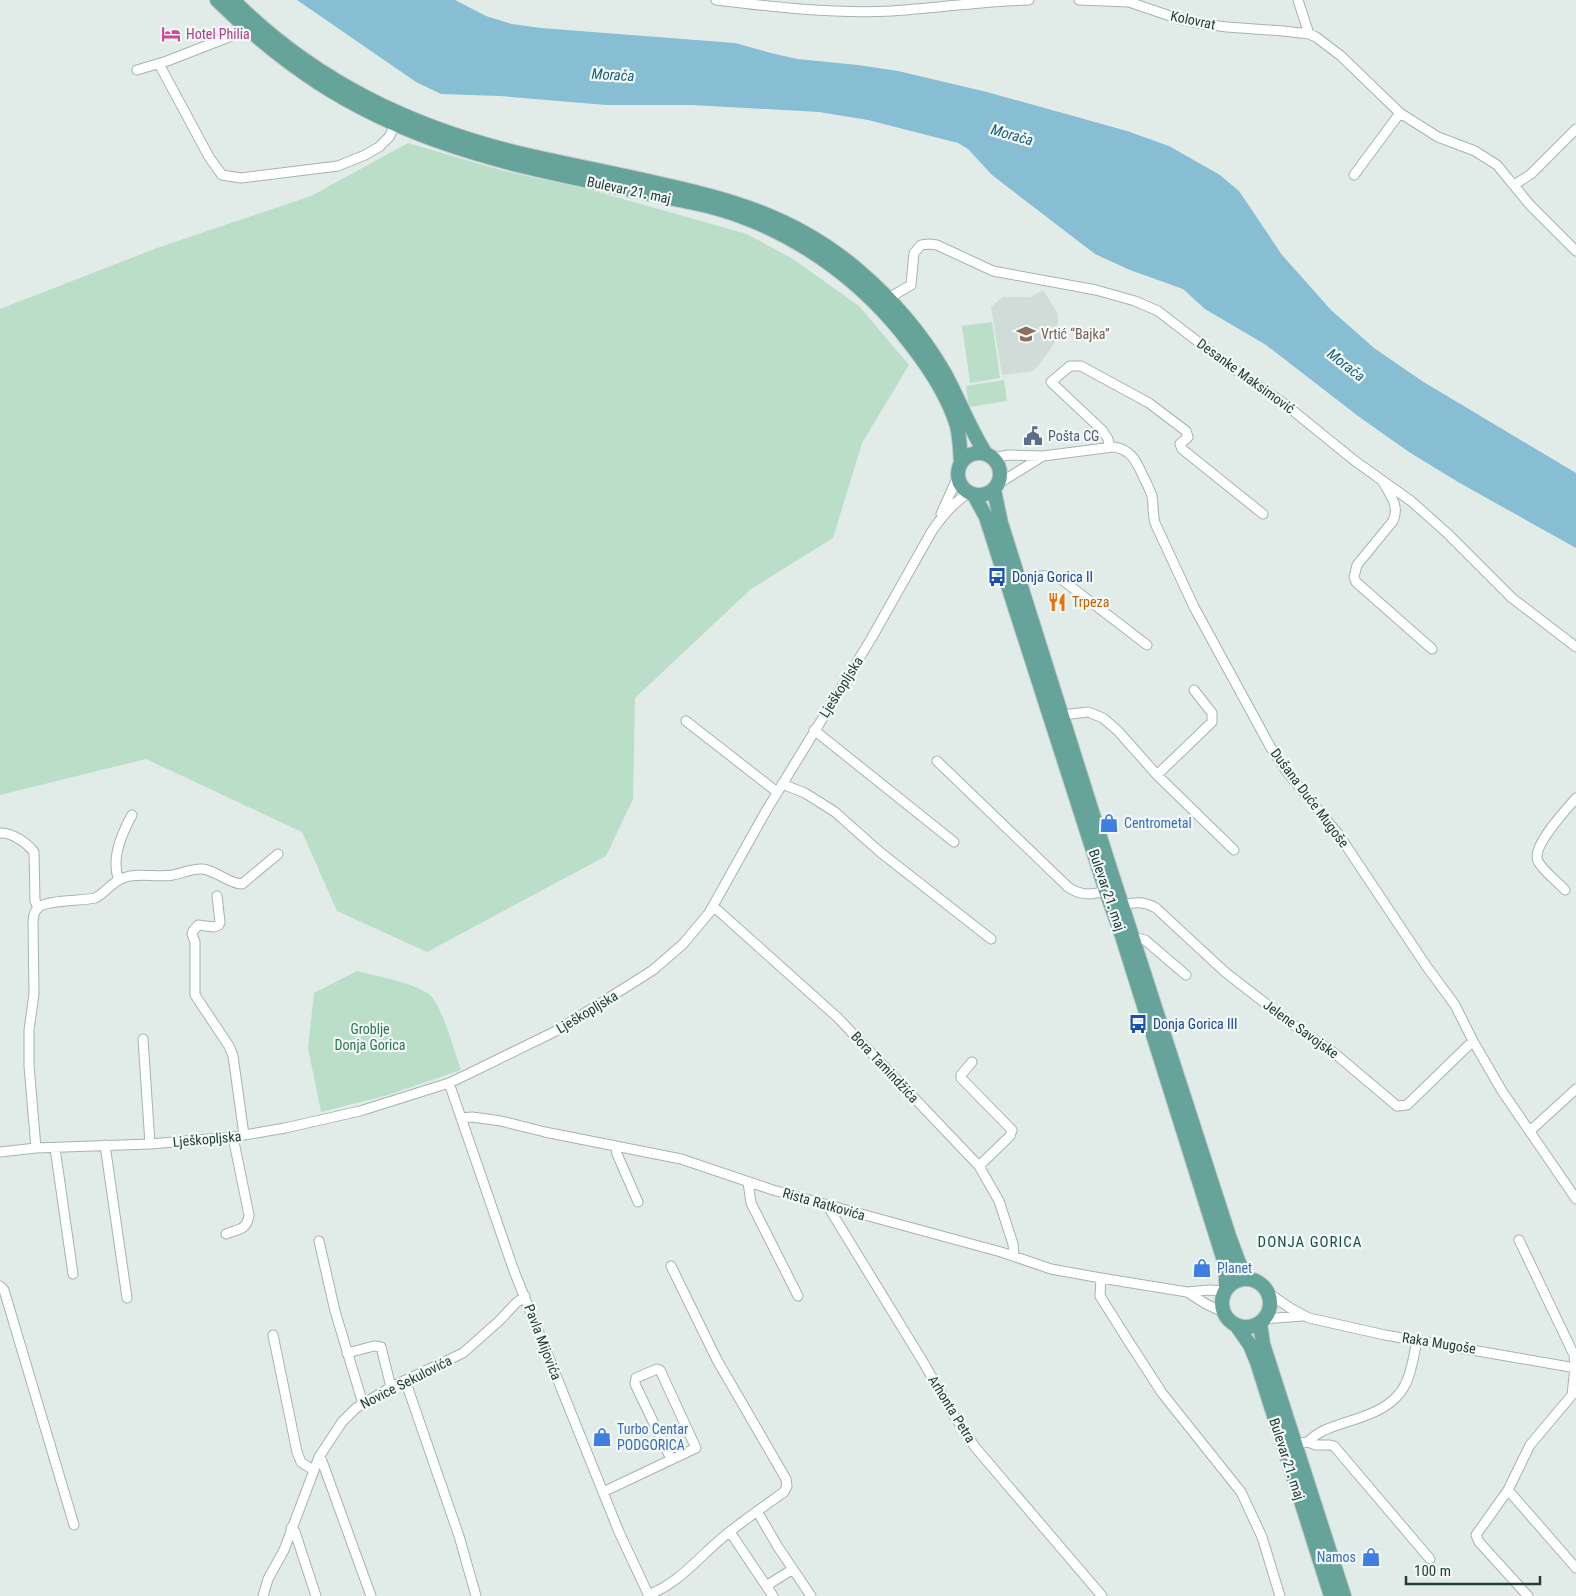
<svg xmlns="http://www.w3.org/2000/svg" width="1576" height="1596" font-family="'Roboto Condensed',sans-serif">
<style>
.built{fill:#d0dcd8}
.green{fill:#badec8}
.water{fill:#88bed3}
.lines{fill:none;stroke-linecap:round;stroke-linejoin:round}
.street-casing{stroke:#a4b4b1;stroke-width:11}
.primary-casing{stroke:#c1c9c8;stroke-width:16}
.street{stroke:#fff;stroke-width:9}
.primary{stroke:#65a39b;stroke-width:14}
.labels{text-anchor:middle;stroke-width:4.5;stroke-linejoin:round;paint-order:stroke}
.street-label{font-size:14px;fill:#213e3a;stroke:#f2f9f6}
.hotel-label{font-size:14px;fill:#b23c85;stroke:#f2f9f6;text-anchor:start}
.education-label{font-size:14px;fill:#785e54;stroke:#f2f9f6;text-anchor:start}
.service-label{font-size:14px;fill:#4e5e75;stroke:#f2f9f6;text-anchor:start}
.transit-label{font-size:14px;fill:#164399;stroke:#f2f9f6;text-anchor:start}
.food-label{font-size:14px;fill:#c56008;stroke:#f2f9f6;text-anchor:start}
.shop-label{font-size:14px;fill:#366cbe;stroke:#f2f9f6;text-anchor:start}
.park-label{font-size:14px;fill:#2a7651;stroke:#f2f9f6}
.water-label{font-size:15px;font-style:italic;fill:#195e7b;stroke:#f2f9f6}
.neighbourhood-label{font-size:15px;letter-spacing:1px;fill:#1c504b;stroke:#f2f9f6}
</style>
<rect width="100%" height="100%" fill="#e1ece9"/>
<path class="built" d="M 1043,290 L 1057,312 L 1058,320 L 1056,339 L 1052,347 L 1034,371 L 1002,375 L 991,307 L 1003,297 L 1028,297 L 1029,298 Z"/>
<path class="green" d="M 408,143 L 504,171 L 591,190 L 747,234 L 793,259 L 859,306 L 909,365 L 862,443 L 833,538 L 751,589 L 635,698 L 633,799 L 606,856 L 427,952 L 337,911 L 302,832 L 146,759 L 0,795 L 0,309 L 157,248 L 311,196 Z
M 992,322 L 1000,378 L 970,383 L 962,326 Z
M 1004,380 L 1007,401 L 969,407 L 966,386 Z
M 357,971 C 376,976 416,983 430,995 C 442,1006 455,1053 461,1070 L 388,1095 L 321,1112 L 308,1048 L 314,993 Z"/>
<path class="water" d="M 297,0 L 455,0 L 486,16 L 512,24 L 541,28 L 735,43 L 771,53 L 797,59 L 858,65 L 898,71 L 987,92 L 1127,131 L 1169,146 L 1220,175 L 1239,191 L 1282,255 L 1331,310 L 1374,348 L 1422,381 L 1576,473 L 1576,548 L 1458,482 L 1409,452 L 1358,416 L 1266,345 L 1205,309 L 1183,289 L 1130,270 L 1095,254 L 992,175 L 968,149 L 958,143 L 868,120 L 819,112 L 692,105 L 606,105 L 500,96 L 441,94 L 416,82 Z"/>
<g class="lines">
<g class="street-casing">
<path id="street" d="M 716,0 C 774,7 833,14 892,11 C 938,8 983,1 1029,0
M 1079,0 L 1129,2 L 1179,19 L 1197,23 L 1227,27 L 1283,31 L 1309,34 L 1316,37 L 1341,56 L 1400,113 L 1438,137 L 1475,151 L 1497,165 L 1530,205 L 1576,251
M 1298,0 L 1309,34
M 159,64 L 209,157 L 222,175 L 241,178 L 338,166 L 365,155 L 379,147 L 389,137 L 398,119
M 137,70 L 167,61 L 247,30
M 1354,175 L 1400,113
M 1514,185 L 1531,174 L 1576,129
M 887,299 L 911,285 L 914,253 L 921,245 L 929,244 L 937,245 L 993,271 L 1096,290 L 1135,301 L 1158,311 L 1223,361 L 1286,405 L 1355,461 L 1411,501 L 1447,533 L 1512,598 L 1576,647
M 1109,447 L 1108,439 L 1102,430 L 1051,382 L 1070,366 L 1081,366 L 1149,403 L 1186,431 L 1188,437 L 1180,444 L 1182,449 L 1263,514
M 993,458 L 1008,455 L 1043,456 L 1113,447 C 1132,449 1137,463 1144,478 C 1147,484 1150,490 1152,496 C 1154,506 1152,512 1155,523 L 1194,607 L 1271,748 L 1287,772 L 1339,835 L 1427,967 L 1455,1005 L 1473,1041 L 1502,1091 L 1576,1199
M 1383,482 C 1390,495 1400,506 1393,521 L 1357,565 L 1354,577 L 1356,582 L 1432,649
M 998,484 L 1043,456
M 941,514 L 958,476
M 1019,582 C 1034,576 1046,573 1061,579 L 1147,645
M 1062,715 L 1088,712 L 1103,718 L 1118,731 L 1157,775 L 1234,850
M 686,721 L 777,792
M 814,730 L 954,842
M 937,761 L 1068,887 C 1081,896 1091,895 1106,891
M 1157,775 L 1212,722 L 1212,713 L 1194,690
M 782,784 L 805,793 L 835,812 L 880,852 L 991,939
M 1,833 C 13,833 27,843 34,852 L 35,901 L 38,908
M 119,880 C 110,859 122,833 132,815
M 1565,890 C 1558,882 1542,870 1538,861 C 1531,846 1567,809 1576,798
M 217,896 L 220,922 L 219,925 L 214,927 L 198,925 L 193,931 L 192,934 L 195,942 L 195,995 L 229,1046 L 233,1056 L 244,1135
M 1122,905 C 1135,902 1144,901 1156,908 L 1225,972 L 1292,1024 L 1333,1052 L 1397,1106 L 1407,1105 L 1473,1041
M 713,906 L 837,1017 L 979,1166 L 999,1201 L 1013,1244 L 1014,1256
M 1132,937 L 1145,940 L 1186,975
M 143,1039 L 150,1144
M 972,1062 L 961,1075 L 961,1078 L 1012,1130 L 1010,1136 L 979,1166
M 449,1083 L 514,1271 L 619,1532 L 649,1596
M 461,1118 L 472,1117 L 501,1121 L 545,1132 L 681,1159 L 773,1190 L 1001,1252 L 1051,1269 L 1101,1278 L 1187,1292 L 1209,1290 L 1225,1291
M 1530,1131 L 1576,1089
M 105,1145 L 127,1298
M 616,1146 L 617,1154 L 638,1202
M 36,1148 L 29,1066 L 29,1030 L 34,994 L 33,922 C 33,916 34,911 39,907 C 47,900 82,901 95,898 C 105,893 112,882 123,878 C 139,872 156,878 173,875 C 183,873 193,868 203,869 C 217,871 229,884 242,884 L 278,854
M 55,1148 L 73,1274
M 0,1152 L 36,1148 L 150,1144 L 233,1137 L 285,1128 L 360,1111 L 449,1083 L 466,1075 L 556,1031 L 631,984 L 653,970 L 683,944 L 709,913 L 766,811 L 871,639 L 932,531 C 942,516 954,503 968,493
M 748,1182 L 751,1203 L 798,1296
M 827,1205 L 922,1360 L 953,1414 L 975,1447 L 1102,1596
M 226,1234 C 239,1229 247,1230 249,1215 L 233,1137
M 1519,1240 L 1574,1355 L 1575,1367 L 1572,1395 L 1530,1445 L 1508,1490 L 1476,1535 L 1479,1542 L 1528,1596
M 319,1241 L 335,1311 L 363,1404
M 1101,1278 L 1100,1296 L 1129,1342 L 1162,1393 L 1241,1492 L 1262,1537 L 1280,1596
M 0,1286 L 4,1290 L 74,1525
M 1187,1292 L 1206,1304 L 1223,1312
M 1267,1292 L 1290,1308 L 1309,1318 L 1385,1335 L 1576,1368
M 1264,1319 L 1303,1316
M 273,1335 L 297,1452 L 301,1462 L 313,1470
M 347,1353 L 374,1346 L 381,1347 L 391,1387
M 405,1380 L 459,1536 L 476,1596
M 1308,1442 C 1317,1432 1329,1428 1341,1424 C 1365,1416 1393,1409 1405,1385 C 1412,1372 1414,1354 1417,1340
M 1295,1444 L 1308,1442 L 1316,1445 L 1330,1445 L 1334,1446 L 1430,1559
M 319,1457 L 322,1461 L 371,1596
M 1508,1490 L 1576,1568
M 603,1492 L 696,1448 L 660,1370 L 657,1369 L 636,1378 L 635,1384 L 671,1459
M 757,1511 L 778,1547 L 811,1596
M 291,1528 L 295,1532 L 316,1596
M 730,1532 L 773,1596
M 766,1586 L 793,1569
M 648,1595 C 678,1584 698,1558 722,1538 C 741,1522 763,1507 784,1492 L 787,1486 L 786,1479 L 717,1360 L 671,1266
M 263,1596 L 268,1579 L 284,1550 L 319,1457 L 342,1422 L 356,1408 L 391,1387 L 463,1353 L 499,1321 L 516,1303 L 525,1296"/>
</g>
<g class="primary-casing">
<path id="primary" d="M 217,0 C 284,66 349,109 438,141 C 502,164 569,177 636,191 C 671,199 706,203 740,216 C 806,240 866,285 909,342 C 928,366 948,396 957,426 C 960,438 960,451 961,463
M 233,0 C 315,82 414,129 527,155 C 567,164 608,172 648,181 C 729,199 793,215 858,270 C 892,299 922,334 944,372 C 959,399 969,428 986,454
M958 474a21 21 0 1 1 42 0a21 21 0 1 1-42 0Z
M 994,490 L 1001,523 L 1107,859 L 1229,1236 L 1239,1263 L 1249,1279
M 974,495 L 986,517 L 1106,891 L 1122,936 L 1226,1267 L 1226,1289
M1222 1303a24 24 0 1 1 48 0a24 24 0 1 1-48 0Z
M 1260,1323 L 1263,1344 L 1344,1596
M 1236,1325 L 1250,1345 L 1257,1362 L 1331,1596"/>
</g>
<use href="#street" class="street"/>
<use href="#primary" class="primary"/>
</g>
<defs>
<g id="hotel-bare" transform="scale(1.5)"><path d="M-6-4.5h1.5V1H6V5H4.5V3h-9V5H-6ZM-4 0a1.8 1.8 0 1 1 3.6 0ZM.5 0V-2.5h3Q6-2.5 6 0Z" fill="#d1479c" stroke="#f2f9f6" stroke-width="2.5" paint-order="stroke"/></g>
<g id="school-bare" transform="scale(1.5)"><path d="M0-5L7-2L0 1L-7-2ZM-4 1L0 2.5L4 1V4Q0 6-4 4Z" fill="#8d6e63" stroke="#f2f9f6" stroke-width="2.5" paint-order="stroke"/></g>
<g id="civic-bare" transform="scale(1.5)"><path d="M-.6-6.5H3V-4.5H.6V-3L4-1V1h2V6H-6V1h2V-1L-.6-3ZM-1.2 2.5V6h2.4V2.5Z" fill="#5c6f8a" stroke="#f2f9f6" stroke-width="2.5" paint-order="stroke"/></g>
<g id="bus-bare" transform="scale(1.5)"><path d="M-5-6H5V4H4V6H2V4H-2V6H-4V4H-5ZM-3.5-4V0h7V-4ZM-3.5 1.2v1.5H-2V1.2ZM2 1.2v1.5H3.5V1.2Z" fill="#1a4fb4" stroke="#f2f9f6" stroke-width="2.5" paint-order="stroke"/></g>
<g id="restaurant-bare" transform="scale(1.5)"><path d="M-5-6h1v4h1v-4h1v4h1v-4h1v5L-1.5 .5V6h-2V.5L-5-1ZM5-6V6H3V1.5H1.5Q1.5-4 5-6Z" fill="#e8710a" stroke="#f2f9f6" stroke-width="2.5" paint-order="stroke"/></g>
<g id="shop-bare" transform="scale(1.5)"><path d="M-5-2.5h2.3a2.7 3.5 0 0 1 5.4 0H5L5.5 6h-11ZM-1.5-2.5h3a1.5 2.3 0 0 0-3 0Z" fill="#3f7fe0" stroke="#f2f9f6" stroke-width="2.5" paint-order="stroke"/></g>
</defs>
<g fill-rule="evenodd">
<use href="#hotel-bare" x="171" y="34"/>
<use href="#school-bare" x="1026" y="334"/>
<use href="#civic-bare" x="1033" y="436"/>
<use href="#bus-bare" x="997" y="577"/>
<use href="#restaurant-bare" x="1057" y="602"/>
<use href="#shop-bare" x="1109" y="823"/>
<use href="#bus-bare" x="1138" y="1024"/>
<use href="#shop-bare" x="1202" y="1268"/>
<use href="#shop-bare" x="602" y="1437"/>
<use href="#shop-bare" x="1371" y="1557"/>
</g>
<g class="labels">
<g class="street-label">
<text transform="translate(1193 20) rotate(12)" y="5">Kolovrat</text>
<text transform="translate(629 190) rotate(12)" y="5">Bulevar 21. maj</text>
<text transform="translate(1246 376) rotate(36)" y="5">Desanke Maksimović</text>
<text transform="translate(841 687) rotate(-58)" y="5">Lješkopljska</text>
<text transform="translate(1310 798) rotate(53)" y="5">Dušana Duće Mugoše</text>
<text transform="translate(1107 890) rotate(71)" y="5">Bulevar 21. maj</text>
<text transform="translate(587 1012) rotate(-31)" y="5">Lješkopljska</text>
<text transform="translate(1301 1029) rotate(36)" y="5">Jelene Savojske</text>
<text transform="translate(885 1067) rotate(47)" y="5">Bora Tamindžića</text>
<text transform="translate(207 1139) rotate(-5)" y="5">Lješkopljska</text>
<text transform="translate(824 1204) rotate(16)" y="5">Rista Ratkovića</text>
<text transform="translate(543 1342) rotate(69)" y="5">Pavla Mijovića</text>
<text transform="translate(1439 1343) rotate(9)" y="5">Raka Mugoše</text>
<text transform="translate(406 1382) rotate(-27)" y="5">Novice Sekulovića</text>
<text transform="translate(952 1409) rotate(58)" y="5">Arhonta Petra</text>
<text transform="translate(1287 1459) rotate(72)" y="5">Bulevar 21. maj</text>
</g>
<g class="hotel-label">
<text x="186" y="39">Hotel Philia</text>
</g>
<g class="education-label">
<text x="1041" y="339">Vrtić “Bajka”</text>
</g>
<g class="service-label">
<text x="1048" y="441">Pošta CG</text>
</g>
<g class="transit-label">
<text x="1012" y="582">Donja Gorica II</text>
<text x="1153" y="1029">Donja Gorica III</text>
</g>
<g class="food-label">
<text x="1072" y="607">Trpeza</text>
</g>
<g class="shop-label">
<text x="1124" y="828">Centrometal</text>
<text x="1217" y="1273">Planet</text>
<text x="617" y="1434">Turbo Centar<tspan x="617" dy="16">PODGORICA</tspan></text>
<text x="1356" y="1562" text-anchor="end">Namos</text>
</g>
<g class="park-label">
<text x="370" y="1034">Groblje<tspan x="370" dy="16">Donja Gorica</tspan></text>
</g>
<g class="water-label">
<text transform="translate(613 75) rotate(3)" y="5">Morača</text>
<text transform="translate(1012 135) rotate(16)" y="5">Morača</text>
<text transform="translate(1346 365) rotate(38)" y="5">Morača</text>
</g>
<g class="neighbourhood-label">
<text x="1310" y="1247">DONJA GORICA</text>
</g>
</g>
<path d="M1406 1576v8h134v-8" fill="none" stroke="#213e3a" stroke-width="2.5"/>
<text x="1414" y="1576" font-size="15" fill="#213e3a" stroke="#f2f9f6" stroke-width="4" paint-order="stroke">100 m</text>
</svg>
